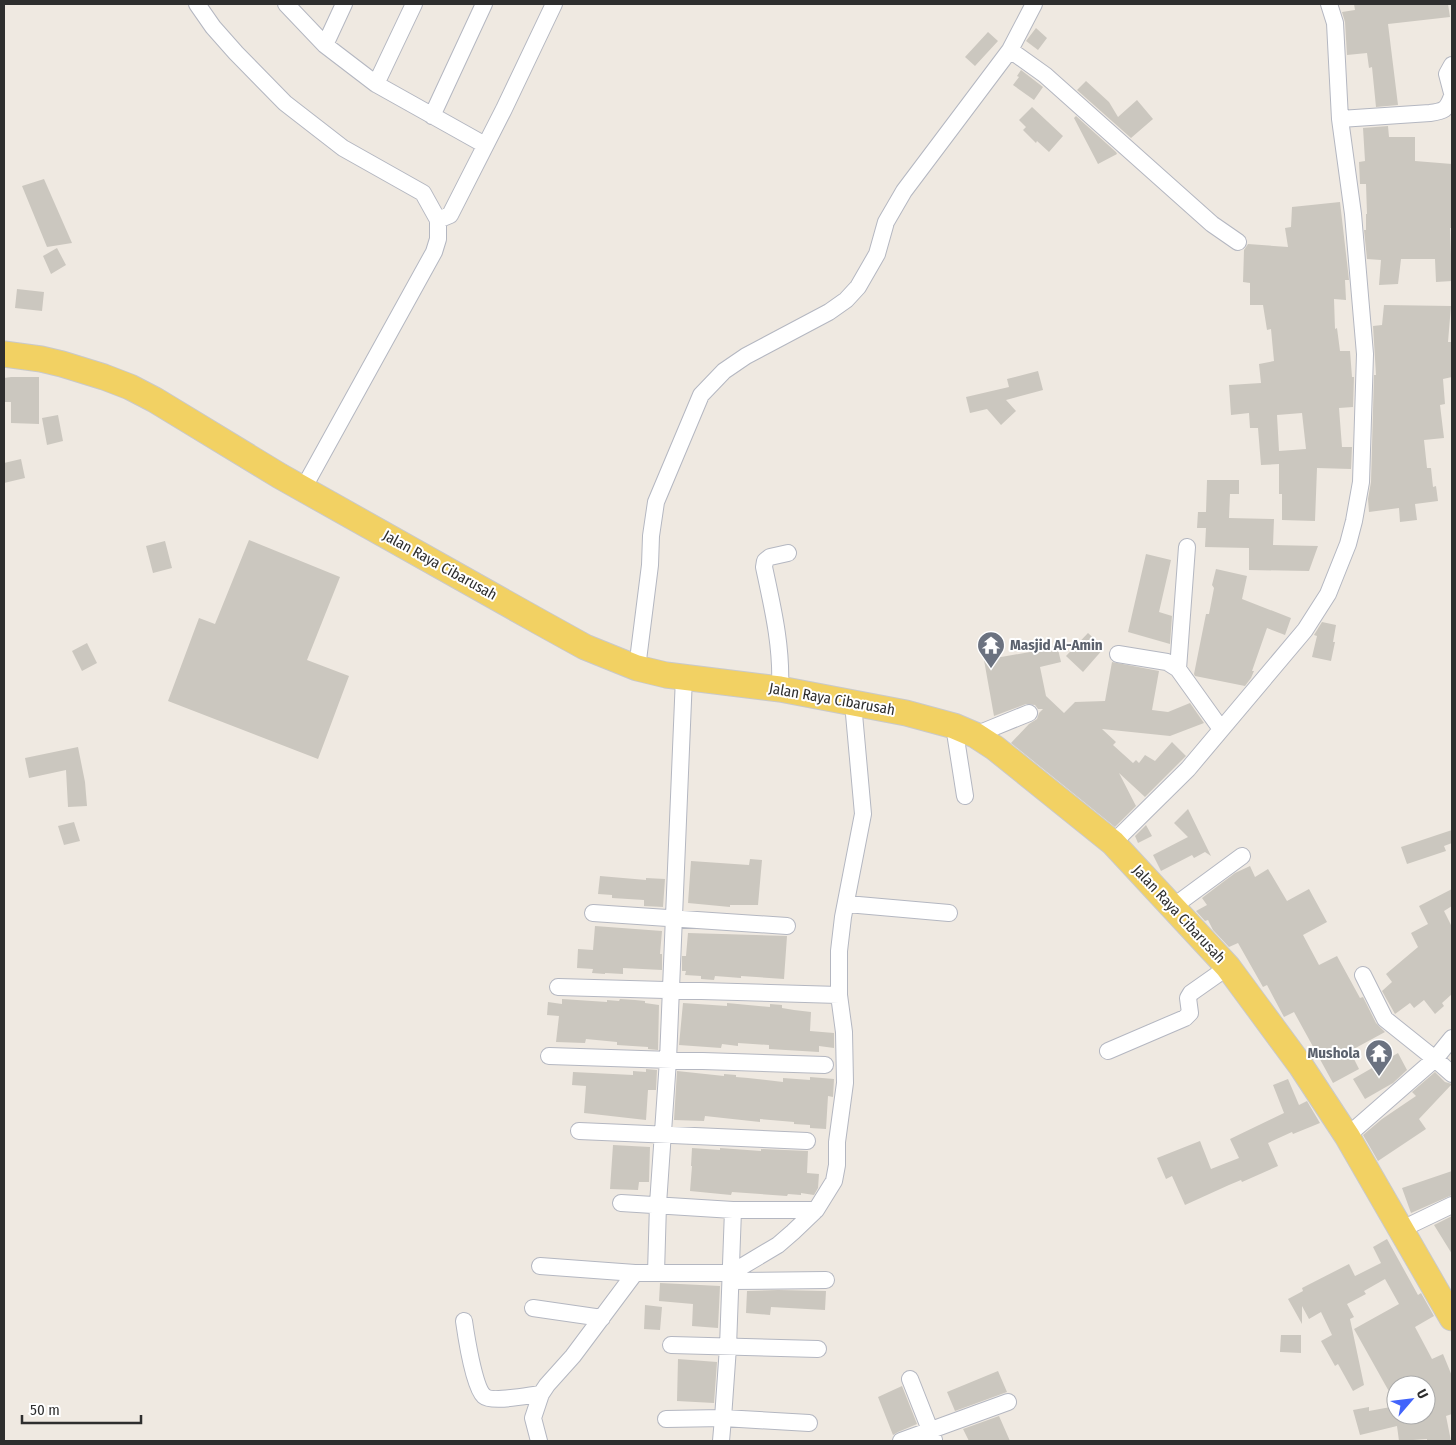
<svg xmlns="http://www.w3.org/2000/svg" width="1456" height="1445" font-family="'Fira Sans Condensed',sans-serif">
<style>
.building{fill:#cbc7bf;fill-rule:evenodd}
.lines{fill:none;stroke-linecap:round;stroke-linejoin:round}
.street-casing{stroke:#b4b7c1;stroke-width:18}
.primary-casing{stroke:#c9c9c9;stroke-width:27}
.street{stroke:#fff;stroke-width:16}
.primary{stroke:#f2d163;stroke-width:25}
.labels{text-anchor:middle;stroke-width:4;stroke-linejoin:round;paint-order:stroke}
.street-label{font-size:15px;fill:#2e2e2e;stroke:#fff}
.worship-label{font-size:15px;font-weight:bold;fill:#5b616d;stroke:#fff;text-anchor:start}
</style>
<rect width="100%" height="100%" fill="#efe9e1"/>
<path class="building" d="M 1354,4 L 1448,4 L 1450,17 L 1388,24 L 1398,105 L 1376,107 L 1372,67 L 1369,68 L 1367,53 L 1347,55 L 1345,22 L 1342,12 L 1355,10 Z
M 1036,28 L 1047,38 L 1038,50 L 1026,41 Z
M 988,32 L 998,41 L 975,66 L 965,57 Z
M 1021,70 L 1043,87 L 1034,100 L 1013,85 L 1019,77 L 1017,76 Z
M 1086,81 L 1109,102 L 1118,117 L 1137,100 L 1153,119 L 1131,138 L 1077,90 Z
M 1032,107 L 1063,136 L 1049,152 L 1037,141 L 1036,143 L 1023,130 L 1026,127 L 1019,120 Z
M 1076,116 L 1116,152 L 1117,154 L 1098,164 L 1074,118 Z
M 1388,126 L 1389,137 L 1415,137 L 1415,161 L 1452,164 L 1452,228 L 1450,228 L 1452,281 L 1436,282 L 1435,259 L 1401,259 L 1398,284 L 1379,285 L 1381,260 L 1367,259 L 1364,230 L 1366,230 L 1366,214 L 1367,214 L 1366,184 L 1360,184 L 1359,162 L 1365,161 L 1363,128 Z
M 44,179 L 72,243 L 47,247 L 22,186 Z
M 1340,202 L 1349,280 L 1345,280 L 1346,300 L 1334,299 L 1335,329 L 1337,328 L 1340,351 L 1350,351 L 1352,377 L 1354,377 L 1353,407 L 1339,408 L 1342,447 L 1352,447 L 1351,469 L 1317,468 L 1315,521 L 1282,520 L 1282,494 L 1279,494 L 1279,464 L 1261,465 L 1258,428 L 1250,428 L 1249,413 L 1231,415 L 1229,385 L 1261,383 L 1259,364 L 1274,361 L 1271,329 L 1267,330 L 1263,305 L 1250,305 L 1250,283 L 1243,282 L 1244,250 L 1248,244 L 1288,247 L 1285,228 L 1291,227 L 1292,207 ZM 1302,413 L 1306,449 L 1279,451 L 1277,415 Z
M 57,248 L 66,265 L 51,274 L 43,256 Z
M 17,289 L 44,292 L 42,311 L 15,308 Z
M 1384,305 L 1451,306 L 1448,342 L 1452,342 L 1452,377 L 1443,379 L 1445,404 L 1440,405 L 1444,438 L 1424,440 L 1427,468 L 1431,468 L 1433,487 L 1436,486 L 1438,501 L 1415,504 L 1417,520 L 1400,522 L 1399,508 L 1369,512 L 1368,499 L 1371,482 L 1374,375 L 1376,375 L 1373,326 L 1382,325 Z
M 1038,371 L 1043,390 L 1006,400 L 1016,411 L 1001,425 L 987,409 L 970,413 L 966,397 L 1009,387 L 1007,379 Z
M 11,377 L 39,377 L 39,424 L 11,423 L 11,402 L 4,402 L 4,378 Z
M 58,415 L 63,441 L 47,445 L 42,418 Z
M 21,459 L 25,478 L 4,483 L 4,463 Z
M 1207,480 L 1239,480 L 1239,494 L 1230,494 L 1229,518 L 1274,519 L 1273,545 L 1318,546 L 1309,571 L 1249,570 L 1249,548 L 1205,547 L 1206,528 L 1197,528 L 1198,512 L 1206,512 Z
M 249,540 L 340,577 L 307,660 L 349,676 L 318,759 L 168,701 L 199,618 L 215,624 Z
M 165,541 L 172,568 L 153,573 L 146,546 Z
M 1146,554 L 1171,560 L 1159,612 L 1172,616 L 1170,644 L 1128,632 Z
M 1216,569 L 1247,576 L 1242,599 L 1291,618 L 1285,635 L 1267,628 L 1252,671 L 1254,671 L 1251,678 L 1245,686 L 1195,676 L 1194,674 L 1206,614 L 1209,614 L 1214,588 L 1212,585 Z
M 1322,622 L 1336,625 L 1333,642 L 1335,642 L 1331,661 L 1312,657 L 1317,636 L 1314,635 Z
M 1088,633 L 1104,648 L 1083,672 L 1066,656 Z
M 87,643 L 97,663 L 82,671 L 72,651 Z
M 1057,645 L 1061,662 L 1040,667 L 1046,696 L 1064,713 L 1075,702 L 1105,701 L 1112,662 L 1159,671 L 1152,710 L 1168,712 L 1190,703 L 1204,723 L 1170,736 L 1102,729 L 1116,742 L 1113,745 L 1133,763 L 1136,760 L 1139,763 L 1145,755 L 1155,761 L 1172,742 L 1186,756 L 1145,797 L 1119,773 L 1136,806 L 1115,827 L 1011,743 L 1029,724 L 1037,719 L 1039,713 L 1043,709 L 1038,709 L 1035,705 L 1026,704 L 994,716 L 984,660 L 1030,652 Z
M 78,747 L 85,782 L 87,806 L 68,807 L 66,770 L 29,778 L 25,758 Z
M 1188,809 L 1211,856 L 1205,852 L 1194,858 L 1192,855 L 1161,871 L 1153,855 L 1188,837 L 1174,823 Z
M 74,822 L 80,841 L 64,845 L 58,826 Z
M 1146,825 L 1152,836 L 1138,843 L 1135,836 Z
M 1452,830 L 1452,843 L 1444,846 L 1446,851 L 1407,864 L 1401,847 Z
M 750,859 L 762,860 L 758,905 L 730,905 L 730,907 L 688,903 L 691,861 L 749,865 Z
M 1250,866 L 1255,877 L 1268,869 L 1287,901 L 1309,889 L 1327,922 L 1303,935 L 1319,965 L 1337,956 L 1360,998 L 1363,997 L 1376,1023 L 1385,1032 L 1350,1051 L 1359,1069 L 1333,1083 L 1294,1012 L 1284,1017 L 1267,985 L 1263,987 L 1238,943 L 1229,947 L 1213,930 L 1208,920 L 1205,921 L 1196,911 L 1207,905 L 1202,898 L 1235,873 Z
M 600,876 L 646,880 L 646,878 L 665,879 L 663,907 L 644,906 L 644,900 L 612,898 L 612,895 L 598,894 Z
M 1452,889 L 1452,906 L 1444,911 L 1452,927 L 1452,994 L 1442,1003 L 1444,1006 L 1435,1014 L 1424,1000 L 1414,1008 L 1410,1003 L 1395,1014 L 1382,991 L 1392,982 L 1386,974 L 1418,947 L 1411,933 L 1428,924 L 1419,906 Z
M 595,926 L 662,931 L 660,954 L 662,954 L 662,970 L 623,968 L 623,974 L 605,973 L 605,974 L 592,973 L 593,969 L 577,968 L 578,949 L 593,950 Z
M 688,933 L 787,936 L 784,979 L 741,976 L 741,978 L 715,976 L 714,980 L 701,979 L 701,976 L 685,975 L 686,971 L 682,971 L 682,956 L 686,956 Z
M 562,999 L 607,1002 L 607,1000 L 619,1001 L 620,999 L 635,1000 L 645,1001 L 645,1003 L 659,1005 L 658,1050 L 648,1049 L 648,1047 L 617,1045 L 617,1042 L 586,1039 L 585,1043 L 556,1042 L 559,1016 L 547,1015 L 548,1002 L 562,1004 Z
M 683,1003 L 727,1006 L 727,1003 L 770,1007 L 770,1004 L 782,1005 L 782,1008 L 794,1010 L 811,1012 L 810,1031 L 834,1033 L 834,1048 L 819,1046 L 819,1052 L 769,1049 L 769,1045 L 738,1043 L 738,1046 L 722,1044 L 721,1048 L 679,1045 Z
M 1398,1053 L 1407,1070 L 1393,1083 L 1365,1099 L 1353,1079 Z
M 646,1069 L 657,1070 L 656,1090 L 648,1090 L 646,1120 L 584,1113 L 586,1086 L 572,1085 L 573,1072 L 633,1075 L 633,1071 L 646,1072 Z
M 677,1071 L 724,1076 L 724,1074 L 736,1075 L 736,1077 L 748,1078 L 783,1082 L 783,1078 L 810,1080 L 810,1077 L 834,1079 L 833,1097 L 828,1096 L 826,1129 L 810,1128 L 810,1125 L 794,1124 L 794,1122 L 760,1119 L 760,1122 L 705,1116 L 704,1121 L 674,1120 Z
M 1435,1072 L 1445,1082 L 1452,1084 L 1419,1119 L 1426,1129 L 1378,1161 L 1363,1135 L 1382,1119 L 1416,1096 L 1412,1092 Z
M 1288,1079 L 1299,1105 L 1307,1101 L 1320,1123 L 1293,1134 L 1292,1132 L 1268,1143 L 1278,1166 L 1242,1182 L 1241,1180 L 1229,1185 L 1185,1205 L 1172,1176 L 1166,1179 L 1157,1158 L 1200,1141 L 1211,1169 L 1239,1158 L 1230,1139 L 1284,1113 L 1273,1085 Z
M 613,1145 L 650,1147 L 649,1182 L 639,1182 L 638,1190 L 610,1189 Z
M 692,1148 L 720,1150 L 720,1148 L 761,1151 L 761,1149 L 808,1151 L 807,1173 L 819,1174 L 818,1188 L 814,1195 L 801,1193 L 801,1195 L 788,1194 L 787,1196 L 732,1192 L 731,1195 L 690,1191 L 692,1166 L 691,1166 Z
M 1452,1171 L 1452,1195 L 1411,1213 L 1402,1188 Z
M 1452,1216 L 1452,1254 L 1434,1225 Z
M 1387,1239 L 1418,1295 L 1421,1293 L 1434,1316 L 1415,1327 L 1432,1359 L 1443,1354 L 1452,1376 L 1452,1414 L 1446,1416 L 1451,1441 L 1427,1441 L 1427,1439 L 1399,1441 L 1397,1426 L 1360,1435 L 1353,1410 L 1369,1407 L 1369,1411 L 1396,1406 L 1396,1415 L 1426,1415 L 1426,1385 L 1396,1385 L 1396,1404 L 1354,1329 L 1399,1304 L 1385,1279 L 1364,1291 L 1366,1294 L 1347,1304 L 1354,1317 L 1350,1319 L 1364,1385 L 1353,1391 L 1338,1364 L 1335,1366 L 1321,1341 L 1332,1335 L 1321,1312 L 1309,1319 L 1302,1306 L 1302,1324 L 1288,1299 L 1303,1291 L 1302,1288 L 1349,1264 L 1355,1276 L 1381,1263 L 1373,1247 Z
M 660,1283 L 720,1286 L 718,1328 L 692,1326 L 693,1304 L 659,1301 Z
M 778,1290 L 826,1291 L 825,1310 L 771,1307 L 770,1315 L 746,1313 L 747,1291 Z
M 645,1305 L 662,1307 L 660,1330 L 644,1329 Z
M 1281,1335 L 1301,1335 L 1301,1353 L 1280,1352 Z
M 678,1359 L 717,1362 L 714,1403 L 677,1401 Z
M 998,1371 L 1007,1392 L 955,1411 L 947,1392 Z
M 902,1386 L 917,1424 L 898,1432 L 893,1435 L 878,1397 Z
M 999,1416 L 1010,1441 L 969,1441 L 963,1429 Z"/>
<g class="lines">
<g class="street-casing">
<path id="street" d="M 197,4 L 213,27 L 236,53 L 285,103 L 343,148 L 423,193 L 438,220 L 438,239 L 434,252 L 303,489
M 286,4 L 325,45 L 376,84 L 485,145
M 325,45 L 344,4
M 1010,50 L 1045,75 L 1212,224 L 1238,242
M 1452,65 L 1447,74 L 1452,93
M 376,84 L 414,4
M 432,116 L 484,4
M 1340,119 L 1430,113 C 1444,111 1447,110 1452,96
M 438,220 L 450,215 L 504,109 L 554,4
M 1118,654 L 1167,662 L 1178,669 L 1221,729
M 637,668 L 650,565 L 651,536 L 656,502 L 701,395 L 724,371 L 746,356 L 829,312 L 846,300 L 858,287 L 877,254 L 886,222 L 904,191 L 1010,50 L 1034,4
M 1178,669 L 1187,547
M 780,689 C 782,647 773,609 764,567 L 765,561 L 770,557 L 788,553
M 954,726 L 965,796
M 975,735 L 1029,713
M 1113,843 L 1188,769 L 1305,630 L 1328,594 L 1348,544 L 1354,521 L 1361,482 L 1365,354 L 1353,214 L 1340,119 L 1335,23 L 1329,4
M 847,904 L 949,913
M 1174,906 L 1242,856
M 593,913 L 787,926
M 1363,975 L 1385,1019 L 1435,1059 L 1452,1074
M 558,987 L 839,995
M 1108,1051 L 1185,1018 L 1190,1013 L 1188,998 L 1191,993 L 1228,967
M 549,1056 L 825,1065
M 579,1131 L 807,1141
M 1347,1136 L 1435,1059 L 1452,1038
M 621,1203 L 733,1210 L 816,1210
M 1402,1229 L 1452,1205
M 540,1266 L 635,1273 L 731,1273 L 778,1245 L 793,1232 L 816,1210 L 834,1181 L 837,1165 L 837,1142 L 845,1083 L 844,1032 L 839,995 L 839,951 L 843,917 L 863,814 L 853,703
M 656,1273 L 658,1204 L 668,1060 L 684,677
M 731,1281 L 826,1280
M 533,1308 L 602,1318
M 464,1321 C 466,1335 474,1387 484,1396 C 492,1403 530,1395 541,1394
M 671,1345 L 818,1349
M 910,1379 L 934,1440
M 666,1419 L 723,1418 L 728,1347 L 733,1210
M 539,1441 L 533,1418 L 541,1394 L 547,1385 L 573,1356 L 635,1273
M 721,1441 L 723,1418 L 809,1423
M 901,1441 L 1008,1402"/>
</g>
<g class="primary-casing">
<path id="primary" d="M 4,354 L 41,359 L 62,364 L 104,377 L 130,387 L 155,400 L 280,476 L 538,621 L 585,647 L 637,668 L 666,675 L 780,689 L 906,713 L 954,726 L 975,735 L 995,748 L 1113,843 L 1228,967 L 1301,1066 L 1347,1136 L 1452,1318"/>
</g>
<use href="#street" class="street"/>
<use href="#primary" class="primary"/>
</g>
<defs>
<g id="temple-pin" transform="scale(1.4375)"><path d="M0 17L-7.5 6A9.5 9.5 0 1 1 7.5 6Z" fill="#6b7280" stroke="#fff"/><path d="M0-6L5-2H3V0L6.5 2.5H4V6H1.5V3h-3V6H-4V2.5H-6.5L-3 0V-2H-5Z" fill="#fff"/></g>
</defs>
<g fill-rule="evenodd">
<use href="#temple-pin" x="991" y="645"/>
<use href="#temple-pin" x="1379" y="1053"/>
</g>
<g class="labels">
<g class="street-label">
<text transform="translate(440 565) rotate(29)" y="5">Jalan Raya Cibarusah</text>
<text transform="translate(832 699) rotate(10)" y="5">Jalan Raya Cibarusah</text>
<text transform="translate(1179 914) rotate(47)" y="5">Jalan Raya Cibarusah</text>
</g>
<g class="worship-label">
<text x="1010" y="650">Masjid Al-Amin</text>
<text x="1360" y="1058" text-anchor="end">Mushola</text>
</g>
</g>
<rect width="1456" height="1445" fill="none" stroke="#2e2e2e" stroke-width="10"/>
<g transform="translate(1411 1400) rotate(62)"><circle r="24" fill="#ffffff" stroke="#ababab"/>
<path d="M0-4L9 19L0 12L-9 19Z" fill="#4264fb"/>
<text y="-8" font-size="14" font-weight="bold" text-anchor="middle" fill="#2e2e2e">U</text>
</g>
<path d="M22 1415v8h119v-8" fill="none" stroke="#2e2e2e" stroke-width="2.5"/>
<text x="30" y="1415" font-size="15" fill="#2e2e2e" stroke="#ffffff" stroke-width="4" paint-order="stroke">50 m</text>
</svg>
